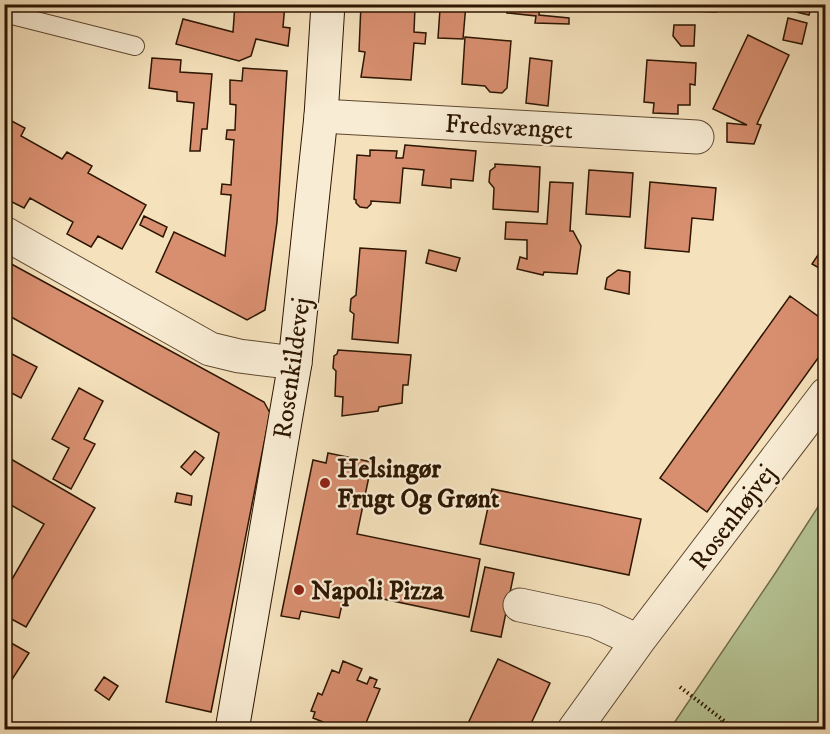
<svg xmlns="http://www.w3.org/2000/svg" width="830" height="734" font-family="'IM FELL DW Pica',serif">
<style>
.green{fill:#b6c495;stroke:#716c4b;stroke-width:1.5}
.building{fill:#d88f70;stroke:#2c1501;stroke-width:1.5}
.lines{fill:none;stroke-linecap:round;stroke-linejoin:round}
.lane-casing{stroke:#5e4830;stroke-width:20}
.street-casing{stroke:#5e4830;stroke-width:35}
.secondary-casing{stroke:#2c1501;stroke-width:35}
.path{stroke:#2c1501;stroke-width:4;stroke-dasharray:1.5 3;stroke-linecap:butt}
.lane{stroke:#f8ecd4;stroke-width:18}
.street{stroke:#f8ecd4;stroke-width:33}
.secondary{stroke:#f8ecd4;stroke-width:33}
.poi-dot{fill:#8f2418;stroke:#f8ecd4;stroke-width:2}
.labels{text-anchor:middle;stroke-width:4.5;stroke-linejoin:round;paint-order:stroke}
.street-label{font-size:26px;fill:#2c1501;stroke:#f8ecd4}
.poi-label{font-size:26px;font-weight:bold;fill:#2c1501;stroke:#f8ecd4;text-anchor:start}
</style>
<rect width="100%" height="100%" fill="#f5e2bd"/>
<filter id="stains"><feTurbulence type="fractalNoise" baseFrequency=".00333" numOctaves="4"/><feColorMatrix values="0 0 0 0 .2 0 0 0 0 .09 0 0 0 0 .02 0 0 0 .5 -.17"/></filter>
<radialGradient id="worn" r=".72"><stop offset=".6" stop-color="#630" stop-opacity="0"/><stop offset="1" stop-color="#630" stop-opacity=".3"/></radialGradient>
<path class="green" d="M 825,496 L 825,729 L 670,729 L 776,572 Z"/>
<path class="building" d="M 235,4 L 285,4 L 283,27 L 290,28 L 288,46 L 256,39 L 251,56 L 239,61 L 176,44 L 183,19 L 233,32 Z
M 361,4 L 466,4 L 463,39 L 438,38 L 440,9 L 415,7 L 414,32 L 426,33 L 425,44 L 414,43 L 411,80 L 361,77 L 365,52 L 359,51 Z
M 508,4 L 540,4 L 539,15 L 569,18 L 569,24 L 535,23 L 536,16 L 507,13 Z
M 696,4 L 716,4 L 716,12 L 695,11 Z
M 798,4 L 812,4 L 809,15 L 796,12 Z
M 788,18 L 807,23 L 802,44 L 783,40 Z
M 674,25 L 695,25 L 694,46 L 681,46 L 673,36 Z
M 748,35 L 789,55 L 757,124 L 761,125 L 754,144 L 727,142 L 727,123 L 747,125 L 713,109 Z
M 465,37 L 511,41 L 507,88 L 502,93 L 490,92 L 485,86 L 462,84 Z
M 152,58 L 181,60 L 180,72 L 212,74 L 207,129 L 202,129 L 200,151 L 190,151 L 194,103 L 177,101 L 177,92 L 149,88 Z
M 530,58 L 552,61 L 548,106 L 526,103 Z
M 647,60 L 696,63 L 695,85 L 690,84 L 690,105 L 678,105 L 678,114 L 653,113 L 654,103 L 644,102 Z
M 243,68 L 287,71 L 277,222 L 265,310 L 247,320 L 156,272 L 174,232 L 225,256 L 231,195 L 221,194 L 222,184 L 231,185 L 234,140 L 226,139 L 227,130 L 235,130 L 236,105 L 230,104 L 230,80 L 242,81 Z
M 4,117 L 25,128 L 21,136 L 62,159 L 67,152 L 92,166 L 88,173 L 146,205 L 122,249 L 98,236 L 91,247 L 67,234 L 73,222 L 30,198 L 24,208 L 4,198 Z
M 405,145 L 476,151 L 473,181 L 451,179 L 451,188 L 422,185 L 424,170 L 403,168 L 400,203 L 371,201 L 371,204 L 367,208 L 360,207 L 356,203 L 356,200 L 354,199 L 357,155 L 370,156 L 370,150 L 397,151 L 396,158 L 403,158 Z
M 495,164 L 540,167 L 538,212 L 493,209 L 494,188 L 489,182 L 490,171 L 495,167 Z
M 589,170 L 633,173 L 630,217 L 586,214 Z
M 550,182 L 573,183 L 570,231 L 573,231 L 581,246 L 577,274 L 544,272 L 543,275 L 517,269 L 520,257 L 527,259 L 527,240 L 505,239 L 506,222 L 547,224 Z
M 650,182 L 716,188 L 713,220 L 692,218 L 689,252 L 645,248 Z
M 144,216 L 167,227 L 163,237 L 140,225 Z
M 826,243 L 826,272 L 812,264 Z
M 360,248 L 406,251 L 398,343 L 352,339 L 354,314 L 350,311 L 351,299 L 356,295 Z
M 429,250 L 460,258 L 456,271 L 426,263 Z
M 4,260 L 264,402 L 270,413 L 211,712 L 166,702 L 219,433 L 4,313 Z
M 618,270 L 630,272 L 629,294 L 605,289 L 607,278 Z
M 790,296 L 826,322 L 826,347 L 707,512 L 660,478 Z
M 338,350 L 411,355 L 408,385 L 403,385 L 402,403 L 379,407 L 378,411 L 342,416 L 343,397 L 335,396 L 336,371 L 333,368 L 334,356 L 337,354 Z
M 10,353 L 37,367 L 21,398 L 4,389 L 4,364 Z
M 79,388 L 103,401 L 84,439 L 95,444 L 71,489 L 53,479 L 69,448 L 52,439 Z
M 195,451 L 204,458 L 191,475 L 181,467 Z
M 328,453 L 372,462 L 357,534 L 480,559 L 469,617 L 345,591 L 339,618 L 301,611 L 299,619 L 281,616 L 313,460 L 326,463 Z
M 4,455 L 95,508 L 26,627 L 4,615 L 4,593 L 44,524 L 4,501 Z
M 492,489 L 641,519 L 629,575 L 480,544 Z
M 177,493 L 192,496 L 191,505 L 175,502 Z
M 485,567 L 514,573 L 501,637 L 471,631 Z
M 4,639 L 29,653 L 4,692 Z
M 498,659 L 550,683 L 528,730 L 465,730 Z
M 343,661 L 362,669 L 357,680 L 367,684 L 370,677 L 377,680 L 374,687 L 380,689 L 363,730 L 327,730 L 321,727 L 323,722 L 313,718 L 315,712 L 311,711 L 318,693 L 322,695 L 332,670 L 339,673 Z
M 104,677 L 118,686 L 109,700 L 95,690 Z"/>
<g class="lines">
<g class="lane-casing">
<path id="lane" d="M 4,13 L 135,46"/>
</g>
<g class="street-casing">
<path id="street" d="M 321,116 L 697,137
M 4,233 L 210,349 L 239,356 L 295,363
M 520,605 L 595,621 L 638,641
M 574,730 L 638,641 L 826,394"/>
</g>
<g class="secondary-casing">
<path id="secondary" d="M 232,730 L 295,363 L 321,116 L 328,4"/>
</g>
<path class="path" d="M 680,687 L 736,730
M 717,730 L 723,720"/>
<use href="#lane" class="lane"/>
<use href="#street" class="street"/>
<use href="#secondary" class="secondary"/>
</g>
<g class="poi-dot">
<circle cx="325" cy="483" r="6"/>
<circle cx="299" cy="590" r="6"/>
</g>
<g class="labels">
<g class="street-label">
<text transform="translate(509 126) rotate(3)" y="9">Fredsvænget</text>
<text transform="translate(291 368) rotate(-82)" y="9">Rosenkildevej</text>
<text transform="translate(732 517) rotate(-53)" y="9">Rosenhøjvej</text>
</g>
<g class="poi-label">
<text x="337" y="477">Helsingør<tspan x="337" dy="30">Frugt Og Grønt</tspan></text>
<text x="311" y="599">Napoli Pizza</text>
</g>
</g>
<rect width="830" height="734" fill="none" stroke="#f5e2bd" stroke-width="24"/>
<rect x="6" y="6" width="818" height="722" fill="none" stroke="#2c1501" stroke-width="3"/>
<rect x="12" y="12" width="806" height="710" fill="none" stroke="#2c1501" stroke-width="1.5"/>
<rect width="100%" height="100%" filter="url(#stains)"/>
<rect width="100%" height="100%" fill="url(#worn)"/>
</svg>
